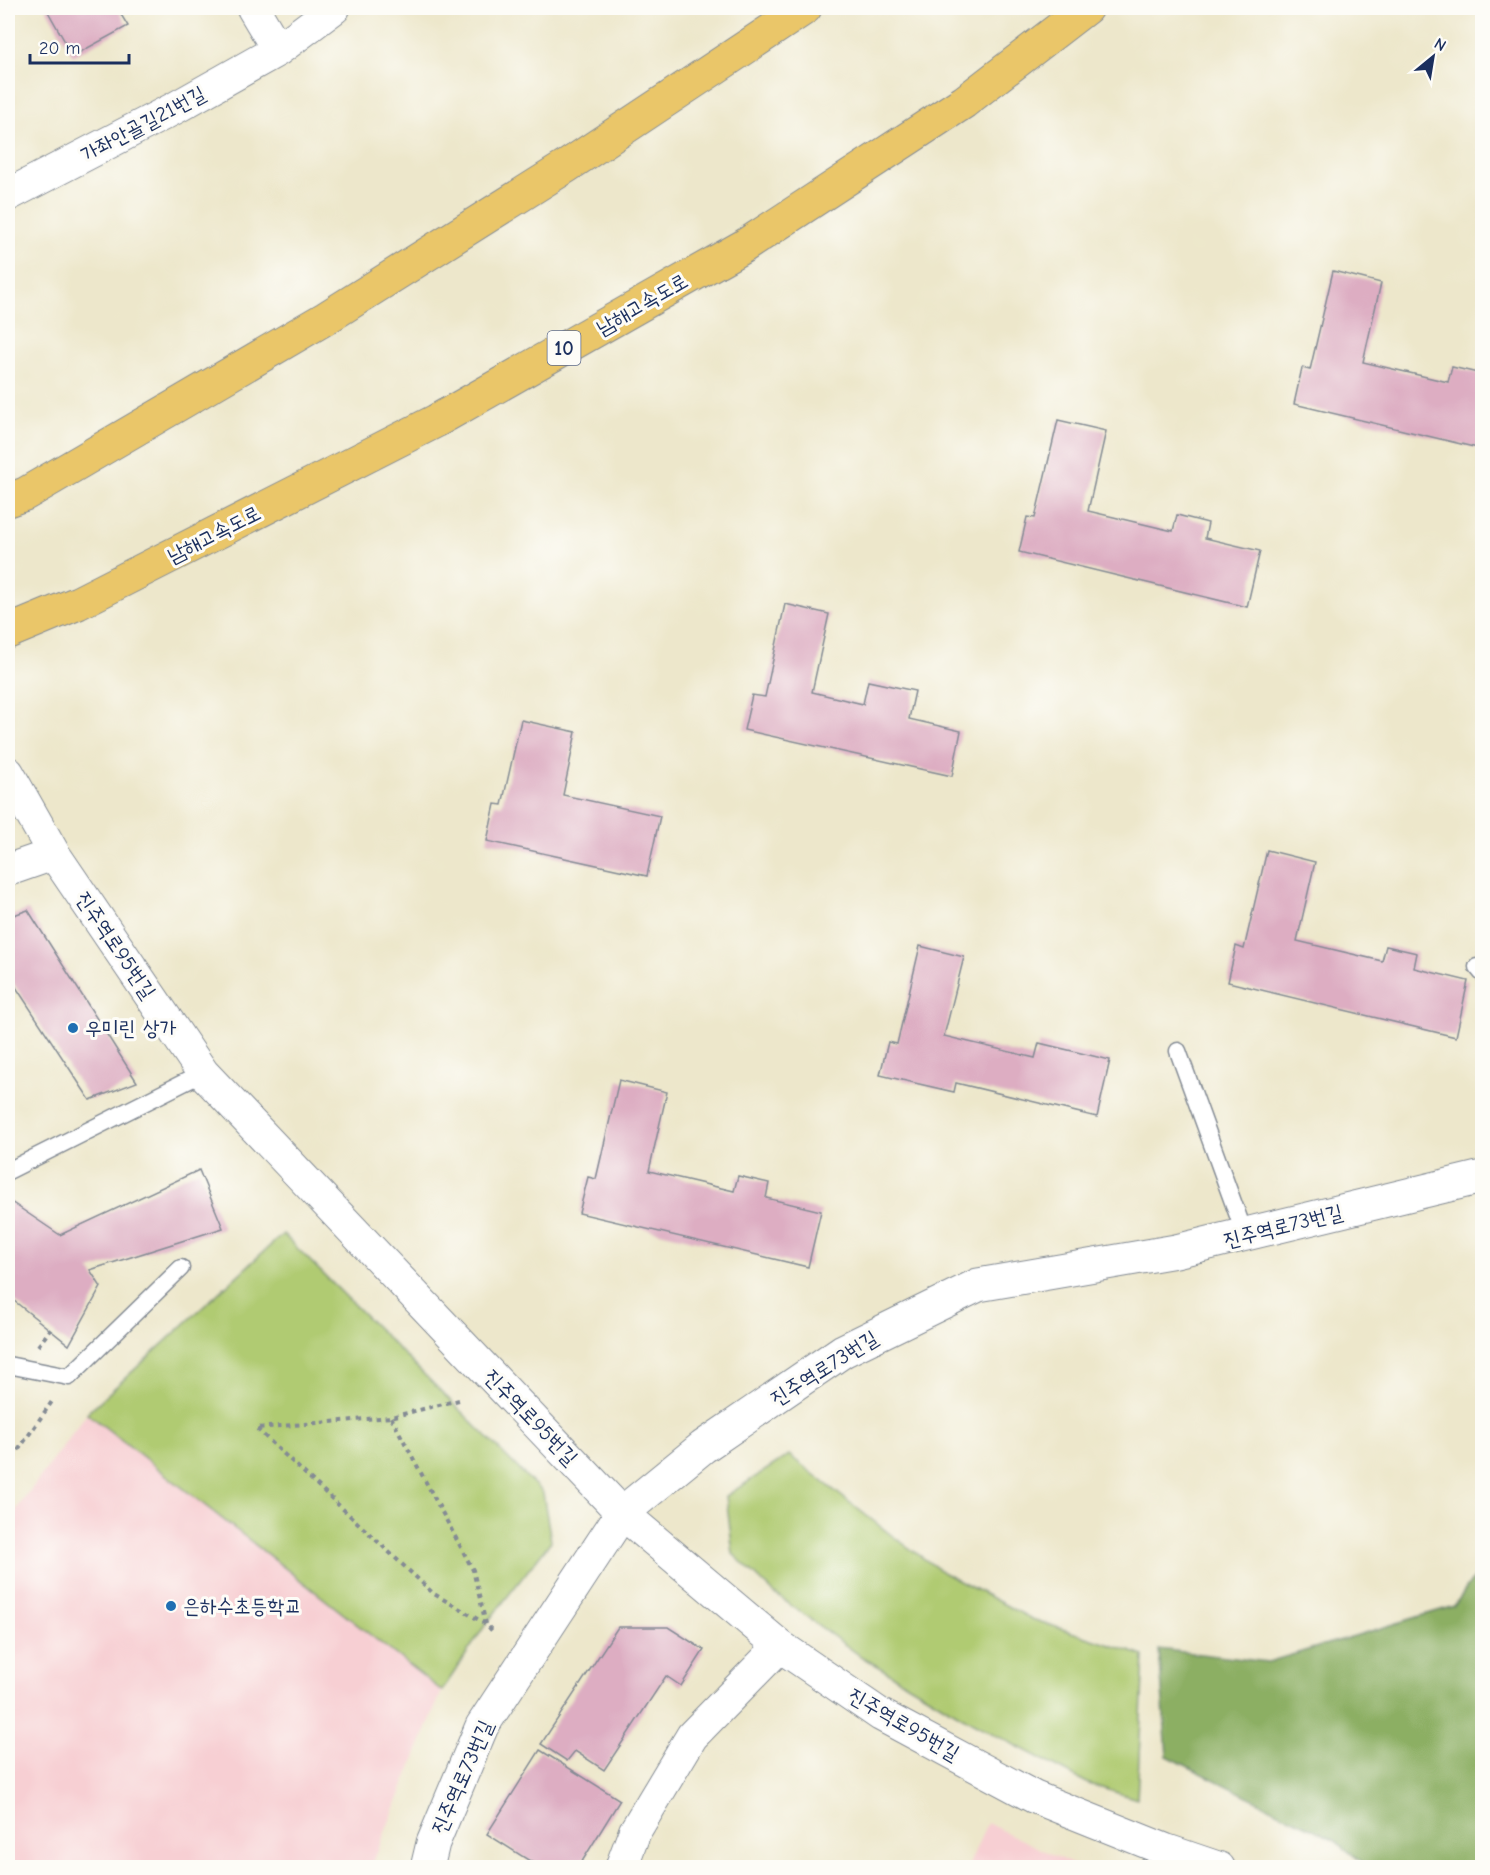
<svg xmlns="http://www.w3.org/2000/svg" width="1490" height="1875" font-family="'Comic Neue','Poor Story',sans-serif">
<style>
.built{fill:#f7cfd3}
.green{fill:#b0cb72;stroke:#667d68;stroke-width:1.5}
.forest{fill:#8caf64;stroke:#546f61;stroke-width:1.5}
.building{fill:#ddadc2}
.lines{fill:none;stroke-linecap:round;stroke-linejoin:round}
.service-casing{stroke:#848b94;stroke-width:19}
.minor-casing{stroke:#848b94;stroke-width:34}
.tertiary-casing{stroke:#848b94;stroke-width:35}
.motorway-casing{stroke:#848b94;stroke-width:35}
.path{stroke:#848b94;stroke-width:4;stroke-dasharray:4.5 4.5;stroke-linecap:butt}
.service{stroke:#fff;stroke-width:16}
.minor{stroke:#fff;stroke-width:32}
.tertiary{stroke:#fff;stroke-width:33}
.motorway{stroke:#eac669;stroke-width:33}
.poi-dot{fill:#1f6fb2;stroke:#fdfcf7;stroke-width:2}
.labels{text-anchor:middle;stroke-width:6;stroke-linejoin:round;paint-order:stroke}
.shield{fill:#fdfcf7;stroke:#5f6c8c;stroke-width:1.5}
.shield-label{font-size:20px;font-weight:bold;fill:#1b2f5e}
.street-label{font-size:21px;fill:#1b2f5e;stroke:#fdfcf7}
.poi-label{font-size:21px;fill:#1b2f5e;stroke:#fdfcf7;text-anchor:start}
</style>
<rect width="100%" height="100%" fill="#fdfcf7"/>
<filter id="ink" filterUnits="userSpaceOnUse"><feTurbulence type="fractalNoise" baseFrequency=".0167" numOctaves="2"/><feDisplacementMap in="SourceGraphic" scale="12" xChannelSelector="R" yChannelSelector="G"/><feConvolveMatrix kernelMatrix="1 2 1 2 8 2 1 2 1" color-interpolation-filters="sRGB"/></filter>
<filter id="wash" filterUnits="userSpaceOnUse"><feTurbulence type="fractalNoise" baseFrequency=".008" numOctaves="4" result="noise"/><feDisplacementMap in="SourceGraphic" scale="24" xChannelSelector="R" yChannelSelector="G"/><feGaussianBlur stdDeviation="1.35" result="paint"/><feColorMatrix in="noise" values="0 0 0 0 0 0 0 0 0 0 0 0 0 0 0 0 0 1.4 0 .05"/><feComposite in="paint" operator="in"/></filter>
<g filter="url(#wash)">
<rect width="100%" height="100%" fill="#ede7cb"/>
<path class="built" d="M 87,1413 L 442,1691 L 371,1867 L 8,1868 L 8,1521 Z
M 987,1823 L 1078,1867 L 968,1867 Z"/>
<path class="green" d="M 283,1234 L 543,1493 L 551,1541 L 486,1624 L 442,1691 L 87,1413 Z
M 789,1455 L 890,1534 L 944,1573 L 1032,1619 L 1144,1656 L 1137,1799 L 1089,1784 L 973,1723 L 862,1657 L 774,1593 L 733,1554 L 726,1496 Z"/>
<path class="forest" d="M 1482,1566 L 1482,1867 L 1368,1867 L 1333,1839 L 1167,1756 L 1159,1649 L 1268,1662 L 1454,1606 Z"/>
<g id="blocks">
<path class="building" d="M 46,8 L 117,8 L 128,26 L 73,56 Z
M 1333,271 L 1381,283 L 1363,362 L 1448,382 L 1452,367 L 1482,374 L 1480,389 L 1482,390 L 1482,449 L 1294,404 L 1302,368 L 1310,370 Z
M 1058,420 L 1106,431 L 1088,511 L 1173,531 L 1177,515 L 1208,523 L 1205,538 L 1260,551 L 1247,607 L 1019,552 L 1027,517 L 1035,518 Z
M 785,604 L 829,614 L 812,692 L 863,704 L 868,681 L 915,691 L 909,719 L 961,731 L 952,776 L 744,730 L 752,695 L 765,697 Z
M 521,720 L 576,732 L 563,795 L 660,816 L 647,876 L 487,841 L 495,804 L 502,805 Z
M 1267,850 L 1315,862 L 1297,941 L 1382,961 L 1386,946 L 1417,953 L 1414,968 L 1468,981 L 1456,1037 L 1228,982 L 1236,946 L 1244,949 Z
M 28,910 L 137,1082 L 90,1100 L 8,975 L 8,917 Z
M 920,946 L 964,957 L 944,1036 L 1035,1058 L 1039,1043 L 1110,1060 L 1097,1117 L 956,1083 L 954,1092 L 880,1075 L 888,1042 L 897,1044 Z
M 619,1080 L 667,1092 L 649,1171 L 734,1191 L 738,1176 L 769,1183 L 766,1198 L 821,1211 L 808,1267 L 579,1213 L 588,1177 L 596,1179 Z
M 199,1170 L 223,1228 L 90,1270 L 101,1287 L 69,1345 L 8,1296 L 8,1208 L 11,1202 L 60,1235 Z
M 618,1627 L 668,1627 L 704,1650 L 681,1686 L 666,1676 L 604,1770 L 575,1751 L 567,1761 L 541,1744 Z
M 540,1750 L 620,1800 L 578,1868 L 541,1868 L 487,1834 Z"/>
</g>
</g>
<g filter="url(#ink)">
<use href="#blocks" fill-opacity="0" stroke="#848b94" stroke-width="1.5"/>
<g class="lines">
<g class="service-casing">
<path id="service" d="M 1477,967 L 1482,973
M 1178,1051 L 1245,1235
M 8,1171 L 203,1073
M 8,1365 L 69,1377 L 181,1268"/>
</g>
<g class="minor-casing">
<path id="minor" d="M 253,8 L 278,50
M 8,195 L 175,108 L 278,50 L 334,8
M 8,773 L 54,854 L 203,1073 L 622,1513 L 780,1646 L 881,1715 L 1034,1797 L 1166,1850 L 1219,1868
M 8,870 L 54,854
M 621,1868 L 635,1831 L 692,1736 L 780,1646"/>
</g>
<g class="tertiary-casing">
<path id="tertiary" d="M 427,1868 L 433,1843 L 482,1726 L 622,1513 L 703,1447 L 843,1351 L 978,1285 L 1176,1251 L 1482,1177"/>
</g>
<g class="motorway-casing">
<path id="motorway" d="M 8,500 L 25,494 L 326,318 L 567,166 L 805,8
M 8,632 L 78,603 L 436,421 L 744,246 L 964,102 L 1086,8"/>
</g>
<path class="path" d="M 38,1346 L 50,1330
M 459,1400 L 391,1417 L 256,1428 L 434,1594 L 486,1624 L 494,1633
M 391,1417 L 473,1570 L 486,1624
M 8,1465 L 53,1400"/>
<use href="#service" class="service"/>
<use href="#minor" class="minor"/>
<use href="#tertiary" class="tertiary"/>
<use href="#motorway" class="motorway"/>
</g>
</g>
<g class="poi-dot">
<circle cx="73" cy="1028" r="6"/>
<circle cx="171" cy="1606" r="6"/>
</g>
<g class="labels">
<rect class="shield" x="547.5" y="331" width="33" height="34" rx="4.5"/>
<g class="shield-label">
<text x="564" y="355">10</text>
</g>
<g class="street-label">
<text transform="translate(143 124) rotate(-28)" y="7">가좌안골길21번길</text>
<text transform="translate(642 304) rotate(-30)" y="7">남해고속도로</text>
<text transform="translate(214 534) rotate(-27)" y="7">남해고속도로</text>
<text transform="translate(116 945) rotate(56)" y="7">진주역로95번길</text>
<text transform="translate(1283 1226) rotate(-14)" y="7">진주역로73번길</text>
<text transform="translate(824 1368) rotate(-32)" y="7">진주역로73번길</text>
<text transform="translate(531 1417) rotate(46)" y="7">진주역로95번길</text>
<text transform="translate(904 1724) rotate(30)" y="7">진주역로95번길</text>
<text transform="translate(462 1777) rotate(-66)" y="7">진주역로73번길</text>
</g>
<g class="poi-label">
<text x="85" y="1035">우미린 상가</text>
<text x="183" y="1613">은하수초등학교</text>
</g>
</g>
<rect width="1490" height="1875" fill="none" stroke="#fdfcf7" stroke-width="30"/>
<g transform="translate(1433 57) rotate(30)" stroke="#fdfcf7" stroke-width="4.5" paint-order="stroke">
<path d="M0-4.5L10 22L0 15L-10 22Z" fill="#1b2f5e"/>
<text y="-9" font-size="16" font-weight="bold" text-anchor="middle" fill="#1b2f5e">N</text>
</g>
<path d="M30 54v9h99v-9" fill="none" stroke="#1b2f5e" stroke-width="3"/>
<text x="39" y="54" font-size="18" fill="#1b2f5e" stroke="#fdfcf7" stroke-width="4.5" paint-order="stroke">20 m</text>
</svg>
